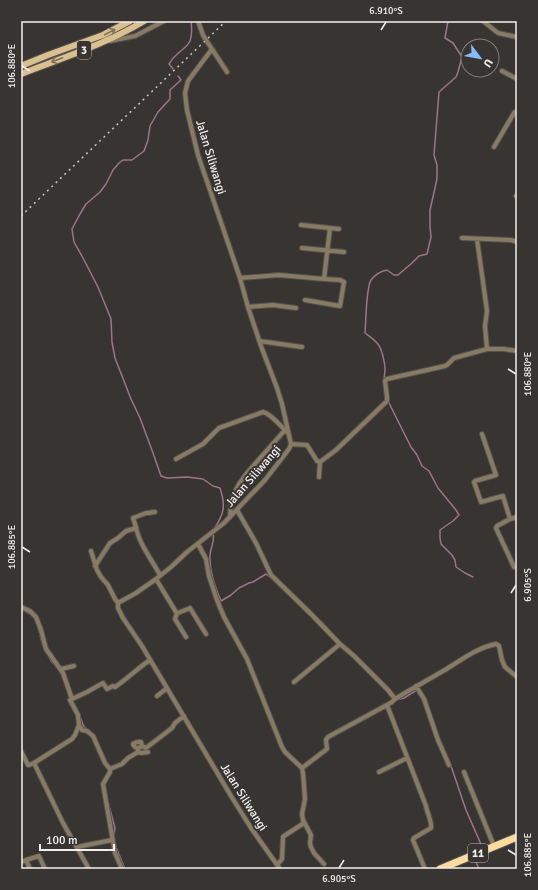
<svg xmlns="http://www.w3.org/2000/svg" width="538" height="890" font-family="Signika,sans-serif">
<style>
.lines{fill:none;stroke-linecap:round;stroke-linejoin:round}
.stream{stroke:#9d7589;stroke-width:1.5}
.street-casing{stroke:#565250;stroke-width:6}
.primary-casing{stroke:#565250;stroke-width:8}
.highway-casing{stroke:#565250;stroke-width:9}
.street{stroke:#887b63;stroke-width:4}
.primary{stroke:#dac08e;stroke-width:6}
.highway{stroke:#fbdc9e;stroke-width:7}
.rail{stroke:#cbc8c7;stroke-width:1.5;stroke-dasharray:2 4;stroke-linecap:butt}
.street-bridge-casing{stroke:#565250;stroke-width:6;stroke-linecap:butt}
.street-bridge{stroke:#887b63;stroke-width:4}
.oneway{stroke:#81735b}
.ticks{fill:none;stroke:#f2efee;stroke-width:1.5}
.labels{text-anchor:middle;stroke-width:4;stroke-linejoin:round;paint-order:stroke}
.shield{fill:#383432;stroke:#bab7b6;stroke-width:1}
.shield-label{font-size:11px;font-weight:bold;fill:#f2efee}
.street-label{font-size:12px;fill:#f2efee;stroke:#383432}
.neatline{fill:none;stroke:#f2efee;stroke-width:1.5}
.ticks-label{font-size:10px;text-anchor:middle;fill:#f2efee}
</style>
<rect width="100%" height="100%" fill="#383432"/>
<g class="lines">
<path class="stream" d="M 173,69 L 169,64 C 181,44 195,52 191,21
M 178,76 L 181,80 L 170,90 L 170,99 L 158,112 L 150,126 L 148,140 L 144,151 L 132,160 L 123,160 L 119,163 L 113,170 L 106,184 L 100,192 L 86,204 L 80,214 L 72,229 L 74,242 L 83,258 L 98,287 L 111,319 L 112,342 L 115,358 L 131,399 L 140,418 L 153,453 L 161,476 L 167,478 L 187,477 L 203,479 L 213,486 L 220,488 C 226,506 224,514 214,529
M 384,386 C 383,380 385,375 385,370 C 385,363 382,348 377,343 C 374,339 369,336 365,333 C 366,321 366,288 371,280 C 375,275 381,271 387,270 L 394,275 L 398,275 L 412,263 L 419,256 L 427,254 L 431,237 L 430,227 L 430,210 L 437,179 L 437,165 L 434,155 L 439,92 L 456,77 L 458,72 L 462,57 L 453,43 L 445,38 L 448,21
M 388,401 L 411,447 L 417,455 L 422,466 L 429,471 L 438,488 L 456,510 L 459,515 L 453,521 L 440,530 L 440,538 L 441,544 L 452,555 L 455,560 L 456,567 L 465,573 L 473,577
M 213,533 C 215,541 211,546 210,555 C 209,571 215,586 221,601 L 231,595 L 239,588 L 249,583 L 253,582 L 266,574 L 271,578
M 21,609 L 32,615
M 321,621 L 330,631
M 38,627 L 43,646
M 48,655 L 51,661 L 56,666
M 396,700 L 404,698 L 417,690
M 80,716 L 83,725 L 86,729
M 450,763 L 466,810 L 480,842 L 482,849
M 108,802 L 115,828 L 114,836
M 116,847 L 125,869
M 479,869 L 476,862 L 485,857 L 484,853"/>
<g class="street-casing">
<path id="street" d="M 198,21 L 203,35
M 483,21 L 498,33 L 517,37
M 206,40 L 212,49 L 188,81 L 185,93 L 187,110 L 198,155 L 240,278 L 248,307 L 261,346 L 277,388 L 282,404 L 291,444 L 289,449 L 265,480 L 224,523 L 187,552 L 171,567 L 156,579 L 136,593 L 118,603 L 118,608 L 123,618 L 142,646 L 231,796 L 251,828 L 280,869
M 110,41 L 135,36 L 164,21
M 212,49 L 227,72
M 502,71 L 517,79
M 494,147 L 514,113 L 515,112 L 517,113
M 516,196 L 517,195
M 330,228 L 339,229
M 462,238 L 511,240 L 517,242
M 477,239 L 487,311 L 485,326 L 487,349
M 302,248 L 344,252
M 240,278 L 279,275 L 324,279 L 330,228 L 301,225
M 305,300 L 340,306 L 344,282 L 340,280 L 324,279
M 248,307 L 273,305 L 296,308
M 259,341 L 302,347
M 482,434 L 496,475 L 475,481 L 474,482 L 481,502 L 503,496 L 510,519
M 291,444 L 307,445 L 317,461 L 320,462 L 336,450 L 387,401 L 387,397 L 385,381 L 387,379 L 445,366 L 448,364 L 454,358 L 487,349 L 504,349 L 517,351
M 176,459 L 203,444 L 219,428 L 263,412 C 272,414 281,427 288,433
M 319,477 L 320,462
M 237,510 L 256,543 L 271,575 L 311,614 L 340,644 L 353,655 L 388,690 L 395,699 L 392,702 L 387,705 L 426,806 C 427,813 432,821 431,828 L 414,838 L 413,840 L 425,869
M 230,517 L 231,502 L 233,496 L 239,484 L 247,473 L 285,430
M 136,527 C 139,544 152,560 160,575
M 198,544 L 206,559 L 209,576 L 217,600 L 224,617 L 247,659 L 282,747 L 285,752 L 302,768
M 91,551 L 97,570 L 101,577 L 108,585 L 115,599 L 118,603
M 95,566 L 110,543 L 118,538 L 126,531 L 133,529 L 136,527 L 133,518 L 146,513 L 148,513 L 155,512
M 514,567 L 496,528 L 497,526 L 510,519 L 517,517
M 156,579 L 176,612 L 178,613 L 190,608 L 206,634
M 21,607 L 30,611 L 36,617 L 41,630 L 46,649 L 63,673 L 72,699
M 177,613 L 175,619 L 186,637
M 61,669 L 74,666
M 294,682 L 340,644
M 416,686 L 424,699 L 438,740 L 449,765
M 157,696 L 167,688
M 395,699 C 411,689 428,680 443,671 C 460,661 476,648 496,644 L 499,646 L 502,660 L 505,667 L 517,677
M 79,725 L 78,715 L 70,700 L 87,692 L 103,683 L 107,689 L 113,686 L 115,687 C 127,679 138,668 150,660
M 138,749 L 134,746 L 133,744 C 136,742 138,741 141,742 L 142,746
M 21,751 L 28,765 L 29,765 L 34,763 L 72,739 L 75,735 L 79,725 L 82,730 L 87,731 L 93,736 L 105,763 L 110,769
M 138,752 L 141,753 L 148,752
M 34,763 L 63,823 L 89,869
M 379,772 L 407,758
M 464,772 L 494,846
M 77,847 L 112,840
M 26,860 L 39,856 L 45,869
M 21,862 L 26,860 L 30,869
M 324,864 L 314,853 L 311,847 L 310,843 L 311,835 L 303,820 L 302,814 L 305,799 L 303,773 L 302,768 L 327,749 L 326,740 L 328,737 L 387,705
M 277,865 L 282,859 L 283,837 L 284,836 L 304,823
M 122,869 L 115,853 L 103,784 L 110,772 L 110,769 L 122,764 L 128,758 L 138,752 L 138,749 L 140,747 L 142,746 L 146,748 L 172,728 L 175,723 L 184,716"/>
</g>
<g class="primary-casing">
<path id="primary" d="M 21,66 L 48,55 L 103,35 L 130,21
M 21,74 C 62,58 106,44 144,21"/>
</g>
<g class="highway-casing">
<path id="highway" d="M 440,869 L 517,837"/>
</g>
<use href="#street" class="street"/>
<use href="#primary" class="primary"/>
<use href="#highway" class="highway"/>
<path class="rail" d="M 21,216 L 226,21"/>
<g class="street-bridge-casing">
<path id="street-bridge" d="M 203,35 L 206,40"/>
</g>
<use href="#street-bridge" class="street-bridge"/>
</g>
<defs><path id="oneway-shaft" d="M-6 0H5M1.5-3L5.5 0L1.5 3" fill="none" stroke-width="1.6" stroke-linecap="round" stroke-linejoin="round"/></defs>
<g class="oneway">
<use href="#oneway-shaft" transform="translate(110 32) rotate(-28)"/>
<use href="#oneway-shaft" transform="translate(57 60) rotate(159)"/>
</g>
<path class="ticks" d="M 381,30 L 386,22M 22,66 L 30,71M 508,369 L 516,374M 22,547 L 30,552M 511,593 L 516,585M 508,850 L 516,855M 339,868 L 344,860"/>
<g class="labels">
<g class="shield">
<rect x="77" y="41" width="14" height="18" rx="3"/>
<rect x="468" y="844" width="20" height="18" rx="3"/>
</g>
<g class="shield-label">
<text x="84" y="54">3</text>
<text x="478" y="857">11</text>
</g>
<g class="street-label">
<text transform="translate(211 157) rotate(73)" y="4">Jalan Siliwangi</text>
<text transform="translate(253 476) rotate(-49)" y="4">Jalan Siliwangi</text>
<text transform="translate(244 797) rotate(58)" y="4">Jalan Siliwangi</text>
</g>
</g>
<rect width="538" height="890" fill="none" stroke="#383432" stroke-width="44"/>
<g transform="translate(480 58) rotate(122)"><circle r="19" fill="#383432" stroke="#827f7d"/>
<path d="M0-3L7 15L0 10L-7 15Z" fill="#86bbfb"/>
<text y="-6" font-size="11" font-weight="bold" text-anchor="middle" fill="#f2efee">U</text>
</g>
<path d="M40 844v6h74v-6" fill="none" stroke="#f2efee" stroke-width="2"/>
<text x="46" y="844" font-size="12" fill="#f2efee" stroke="#383432" stroke-width="3" paint-order="stroke">100 m</text>
<rect x="22" y="22" width="494" height="846" class="neatline"/>
<g class="ticks-label">
<text x="386" y="14">6.910°S</text>
<text transform="translate(11 66) rotate(-90)" y="4">106.880°E</text>
<text transform="translate(527 374) rotate(-90)" y="4">106.880°E</text>
<text transform="translate(11 547) rotate(-90)" y="4">106.885°E</text>
<text transform="translate(527 585) rotate(-90)" y="4">6.905°S</text>
<text transform="translate(527 855) rotate(-90)" y="4">106.885°E</text>
<text x="339" y="882">6.905°S</text>
</g>
</svg>
